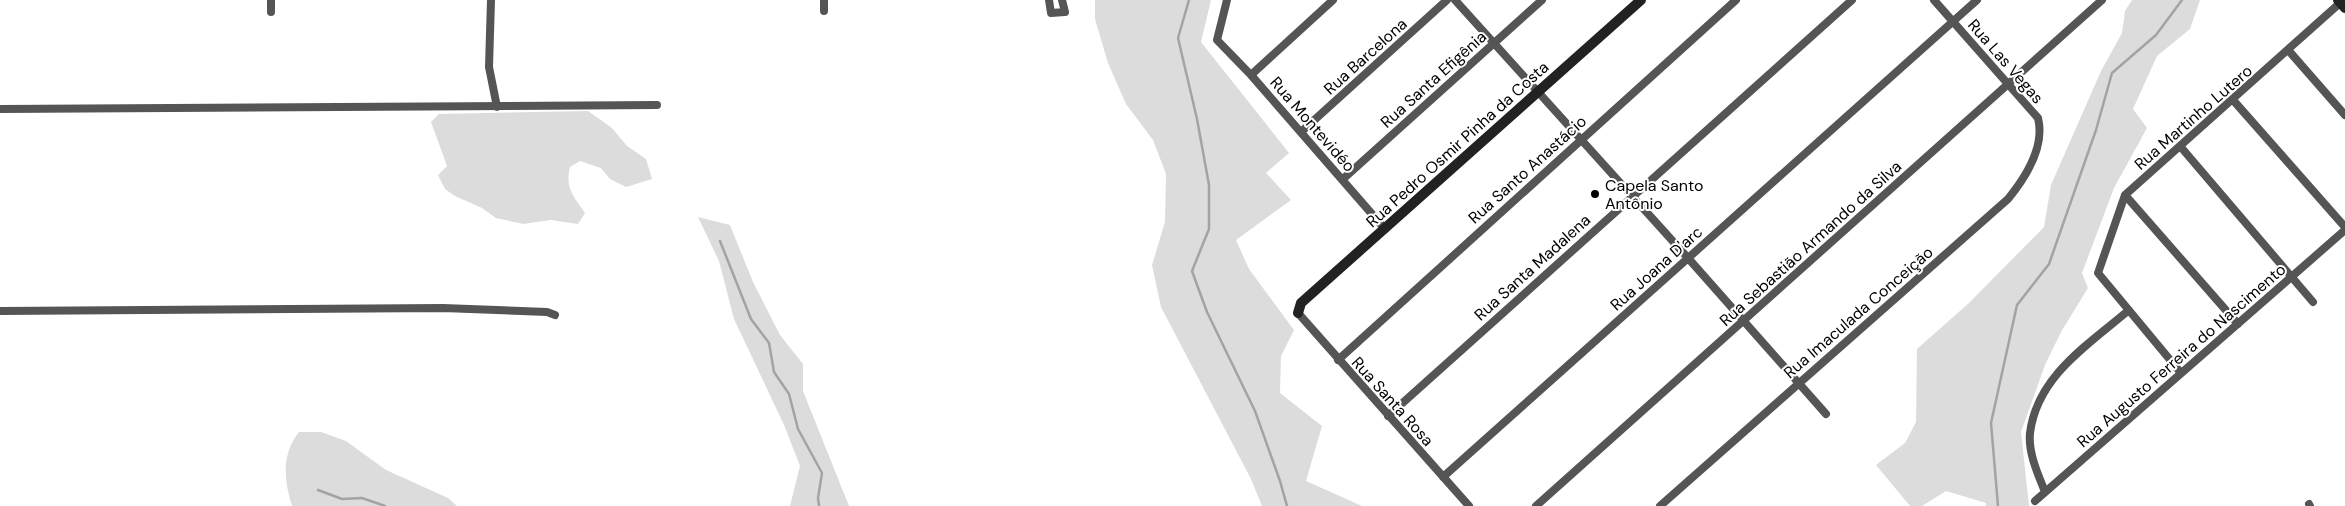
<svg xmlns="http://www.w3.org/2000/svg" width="2345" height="506" font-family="'DM Sans',sans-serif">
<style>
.green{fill:#dcdcdc}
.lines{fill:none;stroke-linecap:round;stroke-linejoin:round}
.stream{stroke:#a3a3a3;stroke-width:2.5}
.street{stroke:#555;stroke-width:8}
.secondary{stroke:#222;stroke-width:10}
.poi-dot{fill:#000;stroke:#fff;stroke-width:2}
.labels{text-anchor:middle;stroke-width:4;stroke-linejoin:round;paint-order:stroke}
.street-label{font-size:16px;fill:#000;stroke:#fff}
.poi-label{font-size:16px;fill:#000;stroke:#fff;text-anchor:start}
</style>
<rect width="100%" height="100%" fill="#fff"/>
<path class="green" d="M 1095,0 L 1211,0 L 1201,42 L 1289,153 L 1266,173 L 1291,200 L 1236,240 L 1249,269 L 1294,330 L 1281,356 L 1280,393 L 1322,426 L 1306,481 L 1362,506 L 1262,506 L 1251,479 L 1161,307 L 1152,265 L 1165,222 L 1166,174 L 1153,140 L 1126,104 L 1108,63 L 1095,19 Z
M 2132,0 L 2200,0 L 2190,29 L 2157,56 L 2133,109 L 2147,128 L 2114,188 L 2082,273 L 2088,288 L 2061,332 L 2045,365 L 2021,432 L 2029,506 L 1986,506 L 1986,503 L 1946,491 L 1922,506 L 1910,506 L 1876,465 L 1905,443 L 1916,422 L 1917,349 L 1969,303 L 2044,227 L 2051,185 L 2101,71 L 2122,33 L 2125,11 Z
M 588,111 L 612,128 L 627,146 L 646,159 L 652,179 L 626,187 L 610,179 L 601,168 L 580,161 L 570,167 C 565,188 573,196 585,213 L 578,224 L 551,220 L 523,224 L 496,218 L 482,208 L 455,196 L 445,189 L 438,175 L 447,166 L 431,122 L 439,114 Z
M 698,217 L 730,225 L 753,282 L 780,335 L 803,364 L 803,391 L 849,506 L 790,506 L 800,466 L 784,425 L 734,319 L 719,261 Z
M 299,432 L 321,432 L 346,441 L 386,470 L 448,498 L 457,506 L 292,506 C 284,480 281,455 299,432 Z"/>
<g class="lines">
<path class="stream" d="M 1189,0 L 1178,38 L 1197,119 L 1209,185 L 1209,229 L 1192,271 L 1207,312 L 1255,411 L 1280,481 L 1287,506
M 720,241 L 751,319 L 769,343 L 774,372 L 789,394 L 798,429 L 822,473 L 818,498 L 819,506
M 318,490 L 342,499 L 362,498 L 385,506
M 1998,506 L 1991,423 L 2017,305 L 2049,264 L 2096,130 L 2112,73 L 2156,35 L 2182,0"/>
<path class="street" d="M 491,0 L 489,67 L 497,107
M 824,0 L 824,11
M 1049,0 L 1051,13 L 1065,12 L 1062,0
M 1227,0 L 1217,40 L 1251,75 L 1385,229
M 1455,0 L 1688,258 L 1826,414
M 271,12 L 271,0
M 2289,51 L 2345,115
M 1251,75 L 1333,0
M 2233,100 L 2345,227
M 0,109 L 657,105
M 1301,132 L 1447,0
M 2180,146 L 2313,302
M 1343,179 L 1542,0
M 2125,195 L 2238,324
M 0,311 L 443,308 L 547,312 L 555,315
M 1298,313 L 1469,506
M 1338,360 L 1736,0
M 2181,373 L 2098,273 L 2125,195 L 2340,3
M 1388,416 L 1852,0
M 1443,477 L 1977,0
M 2045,492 C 2038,474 2028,453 2030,433 C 2037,376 2089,344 2129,310
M 2035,501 L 2345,230
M 2309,504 L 2310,506
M 1536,506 L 2102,0
M 1660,506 L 2008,199 C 2026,177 2045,146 2038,118 L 1934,0"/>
<path class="secondary" d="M 2338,0 L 2345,8
M 1298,313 L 1301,303 L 1641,0"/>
</g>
<circle class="poi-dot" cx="1595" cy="194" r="5"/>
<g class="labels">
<g class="street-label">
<text transform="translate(1365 56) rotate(-42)" y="6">Rua Barcelona</text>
<text transform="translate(2006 61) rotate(49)" y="6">Rua Las Vegas</text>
<text transform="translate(1433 79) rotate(-42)" y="6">Rua Santa Efigênia</text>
<text transform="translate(2193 117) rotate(-41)" y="6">Rua Martinho Lutero</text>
<text transform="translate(1313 124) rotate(49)" y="6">Rua Montevidéo</text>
<text transform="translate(1457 144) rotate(-42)" y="6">Rua Pedro Osmir Pinha da Costa</text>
<text transform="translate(1527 169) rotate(-42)" y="6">Rua Santo Anastácio</text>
<text transform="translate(1810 243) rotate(-42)" y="6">Rua Sebastião Armando da Silva</text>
<text transform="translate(1532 267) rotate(-42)" y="6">Rua Santa Madalena</text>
<text transform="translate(1656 268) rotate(-42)" y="6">Rua Joana D'arc</text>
<text transform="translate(1858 312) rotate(-41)" y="6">Rua Imaculada Conceição</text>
<text transform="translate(2181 355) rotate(-41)" y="6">Rua Augusto Ferreira do Nascimento</text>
<text transform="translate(1393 401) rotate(48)" y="6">Rua Santa Rosa</text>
</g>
<g class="poi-label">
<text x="1605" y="191">Capela Santo<tspan x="1605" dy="18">Antônio</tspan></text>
</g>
</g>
</svg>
